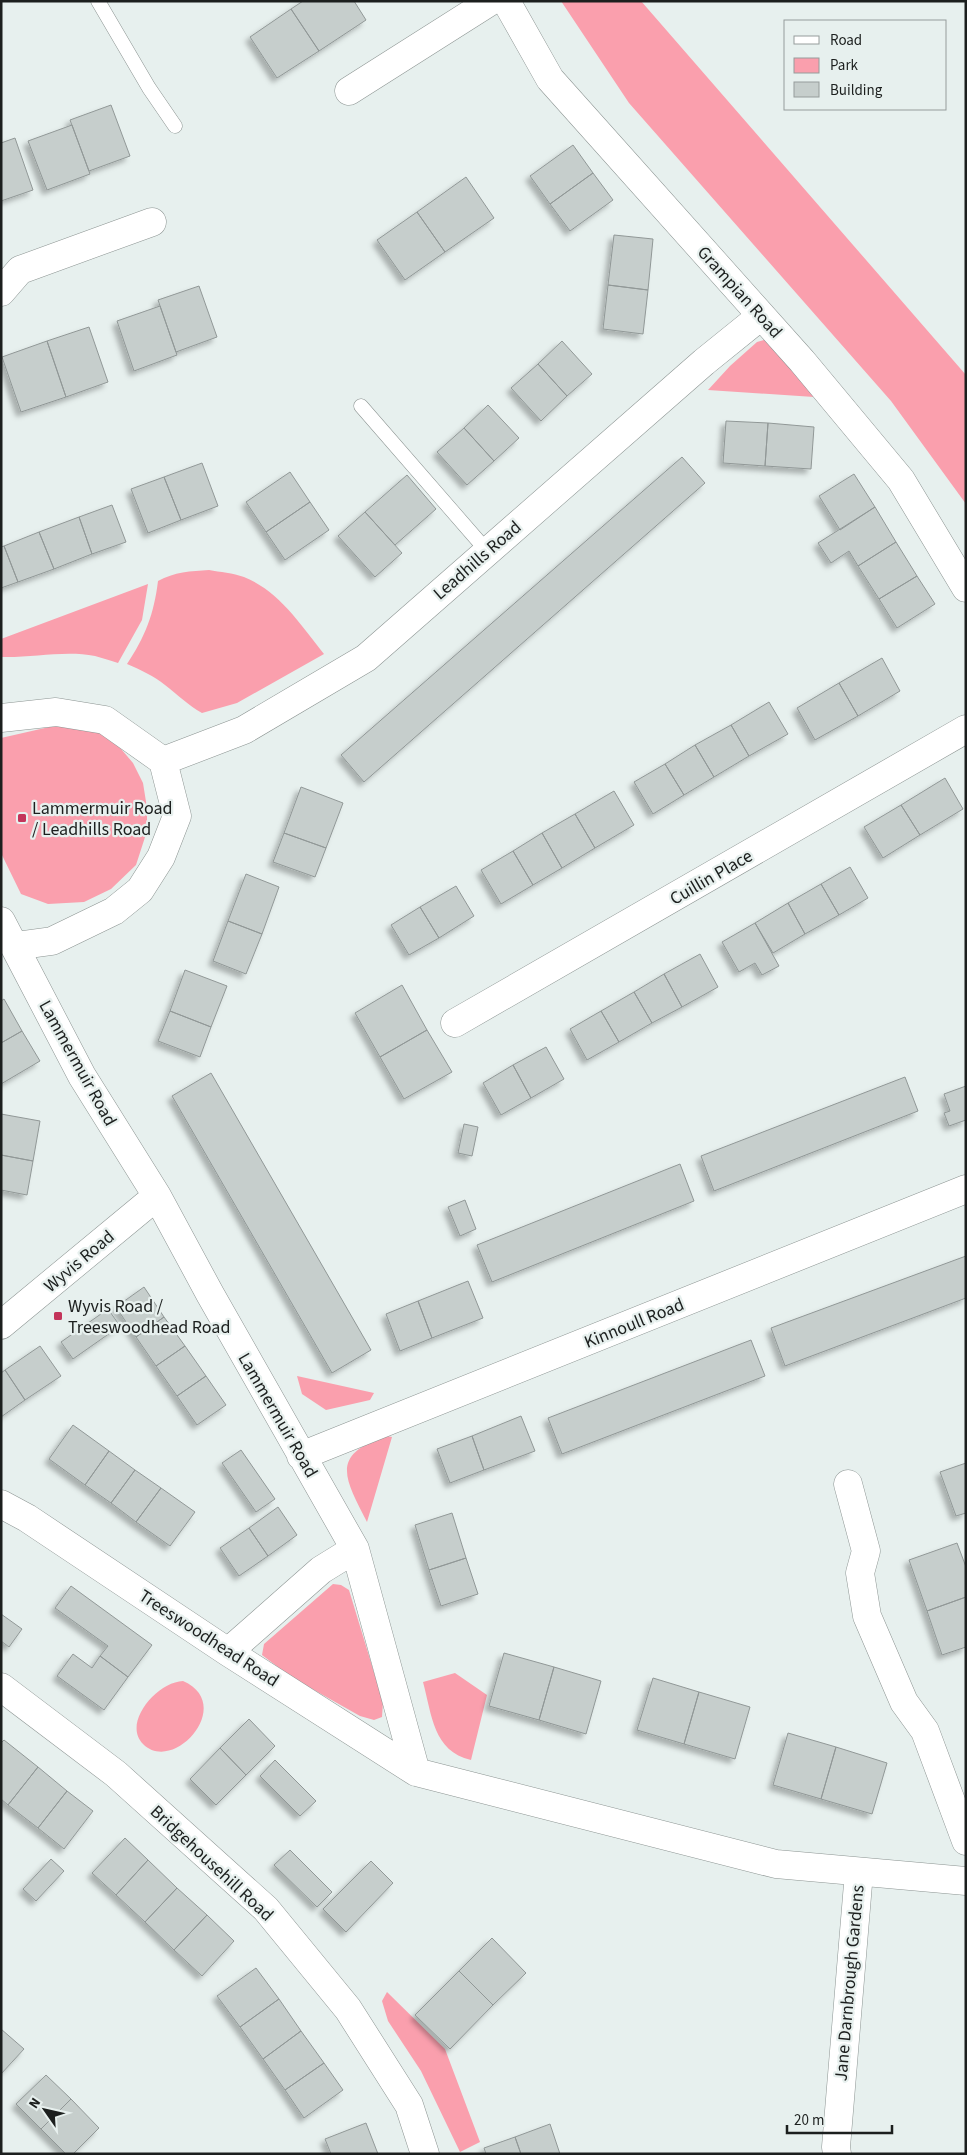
<svg xmlns="http://www.w3.org/2000/svg" width="967" height="2155" font-family="'Source Sans 3',sans-serif">
<style>
.green{fill:#fa9fad}
.building{fill:#c6cecc;stroke:#919897;filter:url(#shadow)}
.lines{fill:none;stroke-linecap:round;stroke-linejoin:round}
.lane-casing{stroke:#8c9492;stroke-width:15}
.street-casing{stroke:#8c9492;stroke-width:29}
.lane{stroke:#fff;stroke-width:14}
.street{stroke:#fff;stroke-width:28}
.poi-dot{fill:#c3345a;stroke:#e7f0ee;stroke-width:2}
.labels{text-anchor:middle;stroke-width:4.5;stroke-linejoin:round;paint-order:stroke}
.street-label{font-size:18px;fill:#1c1f1e;stroke:#e7f0ee}
.poi-label{font-size:18px;fill:#1c1f1e;stroke:#e7f0ee;text-anchor:start}
</style>
<defs>
<filter id="shadow"><feDropShadow dx="-4.5" dy="4.5" stdDeviation="2.5" flood-color="#0004"/></filter>
</defs>
<rect width="100%" height="100%" fill="#e7f0ee"/>
<path class="green" d="M 561,1 L 641,1 L 966,375 L 966,504 L 891,401 L 629,103 Z
M 775,337 L 829,398 L 708,390 L 730,366 L 757,342 Z
M 209,570 C 220,572 233,573 244,577 C 279,591 301,625 324,654 L 237,703 L 202,713 C 188,705 178,695 165,685 C 154,676 141,670 127,664 C 145,637 154,614 158,581 C 174,572 191,571 209,570 Z
M 148,584 L 142,620 L 118,663 C 111,661 103,658 95,656 C 65,650 32,658 1,657 L 1,639 Z
M 58,725 L 98,731 L 116,743 L 133,763 L 143,783 L 147,808 L 147,831 L 136,865 L 111,889 L 84,902 L 48,904 L 21,894 L 1,853 L 1,738 Z
M 297,1376 L 374,1393 L 370,1400 L 326,1410 L 302,1394 Z
M 387,1436 L 392,1437 L 367,1522 C 345,1478 329,1455 387,1436 Z
M 333,1584 L 341,1585 L 349,1590 L 383,1702 L 382,1717 L 374,1720 L 360,1716 L 291,1677 L 262,1655 L 264,1644 Z
M 455,1673 L 487,1695 L 471,1760 C 433,1751 432,1715 423,1682 Z
M 183,1681 C 236,1704 174,1775 143,1744 C 122,1723 157,1682 183,1681 Z
M 387,1992 L 445,2049 L 480,2142 L 460,2152 L 421,2071 L 388,2021 L 382,2001 Z"/>
<path class="building" d="M 303,1 L 354,1 L 366,20 L 319,51 L 291,9 Z
M 291,9 L 319,51 L 277,78 L 250,37 Z
M 111,105 L 130,156 L 89,171 L 70,120 Z
M 72,125 L 90,174 L 47,190 L 28,141 Z
M 15,138 L 33,190 L 1,201 L 1,143 Z
M 573,145 L 593,173 L 550,204 L 530,176 Z
M 593,173 L 613,200 L 570,231 L 550,204 Z
M 466,177 L 494,218 L 445,252 L 417,212 Z
M 417,212 L 445,252 L 405,280 L 377,240 Z
M 614,235 L 653,239 L 648,290 L 608,285 Z
M 608,285 L 648,290 L 643,334 L 603,329 Z
M 199,286 L 217,337 L 176,352 L 158,300 Z
M 160,306 L 177,355 L 134,371 L 117,321 Z
M 89,327 L 108,382 L 66,397 L 47,341 Z
M 47,341 L 66,397 L 21,412 L 2,357 Z
M 562,341 L 592,374 L 567,396 L 538,364 Z
M 538,364 L 567,396 L 541,421 L 511,388 Z
M 488,405 L 519,438 L 494,461 L 464,428 Z
M 726,421 L 768,423 L 765,466 L 723,463 Z
M 768,423 L 814,427 L 811,469 L 765,466 Z
M 464,428 L 494,461 L 467,485 L 437,452 Z
M 682,457 L 705,483 L 364,782 L 341,755 Z
M 202,463 L 218,506 L 181,520 L 164,477 Z
M 290,472 L 310,502 L 266,532 L 246,502 Z
M 854,474 L 875,507 L 840,530 L 819,496 Z
M 407,475 L 436,509 L 395,545 L 365,512 Z
M 164,477 L 181,520 L 148,533 L 131,489 Z
M 310,502 L 329,530 L 285,560 L 266,532 Z
M 112,505 L 126,542 L 92,554 L 79,517 Z
M 875,507 L 896,542 L 858,566 L 849,551 L 831,563 L 818,543 Z
M 365,512 L 402,553 L 375,577 L 338,536 Z
M 79,517 L 92,554 L 54,569 L 39,532 Z
M 39,532 L 54,569 L 18,582 L 4,546 Z
M 896,542 L 917,576 L 879,599 L 858,566 Z
M 4,546 L 18,582 L 1,588 L 1,547 Z
M 917,576 L 935,604 L 897,628 L 879,599 Z
M 882,658 L 900,691 L 858,716 L 839,683 Z
M 839,683 L 858,716 L 815,740 L 797,708 Z
M 769,702 L 788,734 L 749,756 L 731,725 Z
M 731,725 L 749,756 L 714,777 L 695,745 Z
M 695,745 L 714,777 L 684,795 L 665,764 Z
M 665,764 L 684,795 L 653,814 L 634,782 Z
M 945,778 L 963,809 L 920,835 L 901,805 Z
M 301,787 L 343,803 L 326,848 L 284,833 Z
M 614,791 L 634,825 L 595,848 L 575,814 Z
M 901,805 L 920,835 L 883,858 L 864,827 Z
M 575,814 L 595,848 L 562,868 L 542,833 Z
M 284,833 L 326,848 L 315,877 L 273,862 Z
M 542,833 L 562,868 L 533,885 L 513,851 Z
M 513,851 L 533,885 L 501,904 L 481,870 Z
M 850,867 L 868,898 L 839,915 L 821,884 Z
M 246,874 L 279,887 L 262,934 L 228,921 Z
M 821,884 L 839,915 L 805,934 L 788,903 Z
M 456,886 L 474,916 L 439,938 L 420,907 Z
M 788,903 L 805,934 L 773,953 L 755,923 Z
M 420,907 L 439,938 L 409,955 L 391,925 Z
M 228,921 L 262,934 L 246,974 L 213,961 Z
M 755,923 L 779,966 L 762,975 L 755,963 L 739,972 L 722,942 Z
M 700,954 L 718,987 L 682,1007 L 664,974 Z
M 185,970 L 227,986 L 211,1027 L 170,1011 Z
M 664,974 L 682,1007 L 652,1023 L 634,992 Z
M 402,985 L 427,1030 L 380,1057 L 355,1013 Z
M 634,992 L 652,1023 L 619,1042 L 601,1011 Z
M 4,999 L 22,1031 L 1,1043 L 1,1001 Z
M 170,1011 L 211,1027 L 200,1057 L 158,1041 Z
M 601,1011 L 619,1042 L 587,1060 L 570,1029 Z
M 427,1030 L 452,1072 L 404,1099 L 380,1057 Z
M 22,1031 L 40,1061 L 1,1084 L 1,1043 Z
M 546,1047 L 564,1079 L 531,1098 L 513,1065 Z
M 513,1065 L 531,1098 L 501,1115 L 483,1083 Z
M 211,1073 L 371,1350 L 332,1373 L 172,1096 Z
M 905,1077 L 918,1111 L 714,1191 L 701,1156 Z
M 966,1086 L 966,1120 L 949,1126 L 944,1113 L 950,1111 L 944,1094 Z
M 1,1114 L 40,1121 L 33,1161 L 1,1155 Z
M 464,1124 L 478,1127 L 472,1156 L 458,1153 Z
M 1,1155 L 33,1161 L 27,1195 L 1,1190 Z
M 680,1164 L 694,1201 L 492,1282 L 477,1245 Z
M 465,1200 L 476,1229 L 460,1236 L 448,1207 Z
M 966,1256 L 966,1298 L 785,1366 L 771,1328 Z
M 468,1281 L 483,1318 L 432,1338 L 418,1301 Z
M 144,1287 L 164,1317 L 136,1337 L 116,1307 Z
M 418,1301 L 432,1338 L 400,1351 L 386,1314 Z
M 108,1309 L 120,1326 L 73,1359 L 61,1342 Z
M 164,1317 L 185,1346 L 156,1366 L 136,1337 Z
M 751,1340 L 765,1376 L 562,1454 L 548,1418 Z
M 40,1346 L 61,1376 L 25,1400 L 5,1370 Z
M 185,1346 L 206,1376 L 177,1396 L 156,1366 Z
M 5,1370 L 25,1400 L 1,1417 L 1,1373 Z
M 206,1376 L 226,1405 L 197,1425 L 177,1396 Z
M 521,1416 L 535,1451 L 484,1470 L 472,1436 Z
M 73,1425 L 109,1451 L 85,1485 L 49,1459 Z
M 472,1436 L 484,1470 L 450,1483 L 437,1449 Z
M 241,1450 L 275,1499 L 256,1512 L 222,1463 Z
M 109,1451 L 135,1470 L 111,1503 L 85,1485 Z
M 966,1463 L 966,1513 L 956,1516 L 940,1472 Z
M 135,1470 L 161,1488 L 136,1522 L 111,1503 Z
M 161,1488 L 195,1512 L 170,1546 L 136,1522 Z
M 278,1507 L 297,1535 L 268,1556 L 249,1528 Z
M 452,1513 L 466,1558 L 429,1570 L 415,1525 Z
M 249,1528 L 268,1556 L 239,1576 L 220,1548 Z
M 957,1543 L 966,1567 L 966,1597 L 927,1611 L 909,1560 Z
M 466,1558 L 478,1594 L 441,1606 L 429,1570 Z
M 71,1586 L 152,1645 L 128,1677 L 100,1656 L 108,1646 L 55,1608 Z
M 966,1597 L 966,1647 L 942,1655 L 927,1611 Z
M 1,1614 L 22,1629 L 9,1647 L 1,1641 Z
M 504,1653 L 554,1667 L 539,1720 L 489,1706 Z
M 73,1654 L 92,1668 L 100,1656 L 128,1677 L 104,1710 L 57,1676 Z
M 554,1667 L 601,1681 L 586,1734 L 539,1720 Z
M 653,1678 L 699,1692 L 684,1744 L 637,1730 Z
M 699,1692 L 750,1707 L 735,1759 L 684,1744 Z
M 249,1719 L 275,1746 L 246,1775 L 220,1748 Z
M 788,1733 L 836,1747 L 821,1799 L 773,1785 Z
M 4,1740 L 38,1767 L 8,1805 L 1,1799 L 1,1743 Z
M 836,1747 L 887,1763 L 872,1814 L 821,1799 Z
M 220,1748 L 246,1775 L 216,1805 L 190,1779 Z
M 275,1760 L 316,1801 L 300,1816 L 260,1776 Z
M 38,1767 L 67,1791 L 38,1828 L 8,1805 Z
M 67,1791 L 93,1811 L 64,1849 L 38,1828 Z
M 125,1838 L 148,1860 L 116,1895 L 92,1873 Z
M 290,1850 L 332,1892 L 317,1907 L 274,1865 Z
M 51,1859 L 64,1871 L 36,1901 L 23,1889 Z
M 148,1860 L 177,1888 L 145,1922 L 116,1895 Z
M 371,1861 L 393,1883 L 346,1932 L 323,1909 Z
M 177,1888 L 207,1915 L 174,1950 L 145,1922 Z
M 207,1915 L 234,1941 L 202,1976 L 174,1950 Z
M 492,1938 L 526,1973 L 493,2005 L 459,1971 Z
M 256,1968 L 279,1999 L 240,2027 L 217,1996 Z
M 459,1971 L 493,2005 L 450,2049 L 415,2015 Z
M 279,1999 L 301,2031 L 263,2059 L 240,2027 Z
M 1,2029 L 24,2049 L 1,2074 Z
M 301,2031 L 324,2063 L 285,2090 L 263,2059 Z
M 324,2063 L 343,2090 L 304,2118 L 285,2090 Z
M 46,2075 L 71,2099 L 41,2129 L 16,2104 Z
M 71,2099 L 99,2128 L 73,2154 L 66,2154 L 41,2129 Z
M 366,2123 L 378,2154 L 331,2154 L 325,2139 Z
M 550,2124 L 560,2154 L 521,2154 L 515,2137 Z
M 515,2137 L 521,2154 L 486,2154 L 484,2148 Z"/>
<g class="lines">
<g class="lane-casing">
<path id="lane" d="M 98,1 L 149,88 L 175,126
M 361,406 L 487,551"/>
</g>
<g class="street-casing">
<path id="street" d="M 506,1 L 550,79 L 802,361 L 901,480 L 966,588
M 349,91 L 491,1
M 1,292 L 20,270 L 152,222
M 1,718 L 56,712 L 105,720 L 163,761 L 177,816 L 161,857 L 140,890 L 114,911 L 52,941 L 15,946
M 163,761 L 244,730 L 366,658 L 704,362 L 761,316
M 1,921 L 82,1076 L 157,1196 L 210,1294 L 355,1549 L 416,1772
M 455,1023 L 966,729
M 1,1325 L 157,1196
M 301,1456 L 966,1189
M 848,1484 L 866,1551 L 860,1573 L 867,1616 L 904,1702 L 925,1731 L 966,1841
M 1,1504 L 27,1518 L 228,1652 L 416,1772 L 776,1864 L 966,1881
M 228,1652 L 321,1570 L 355,1549
M 1,1687 L 116,1774 L 266,1909 L 348,2009 L 409,2105 L 425,2154
M 837,2154 L 836,2147 L 859,1872"/>
</g>
<use href="#lane" class="lane"/>
<use href="#street" class="street"/>
</g>
<g class="poi-dot">
<rect x="17" y="813" width="10" height="10" rx="2.5"/>
<rect x="53" y="1311" width="10" height="10" rx="2.5"/>
</g>
<g class="labels">
<g class="street-label">
<text transform="translate(740 292) rotate(48)" y="6">Grampian Road</text>
<text transform="translate(477 560) rotate(-41)" y="6">Leadhills Road</text>
<text transform="translate(711 877) rotate(-30)" y="6">Cuillin Place</text>
<text transform="translate(78 1063) rotate(61)" y="6">Lammermuir Road</text>
<text transform="translate(79 1261) rotate(-40)" y="6">Wyvis Road</text>
<text transform="translate(634 1323) rotate(-22)" y="6">Kinnoull Road</text>
<text transform="translate(278 1415) rotate(60)" y="6">Lammermuir Road</text>
<text transform="translate(209 1638) rotate(33)" y="6">Treeswoodhead Road</text>
<text transform="translate(212 1863) rotate(43)" y="6">Bridgehousehill Road</text>
<text transform="translate(849 1983) rotate(-85)" y="6">Jane Darnbrough Gardens</text>
</g>
<g class="poi-label">
<text x="32" y="814">Lammermuir Road<tspan x="32" dy="21">/ Leadhills Road</tspan></text>
<text x="68" y="1312">Wyvis Road /<tspan x="68" dy="21">Treeswoodhead Road</tspan></text>
</g>
</g>
<rect width="967" height="2155" fill="none" stroke="#1c1f1e" stroke-width="5"/>
<rect x="784" y="20" width="162" height="90" fill="#e7f0ee" stroke="#969c9b"/>
<rect x="794" y="36" width="25" height="8" fill="#ffffff" stroke="#969c9b"/>
<text x="830" y="45" font-size="15" fill="#1c1f1e">Road</text>
<rect x="794" y="58" width="25" height="15" fill="#fa9fad" stroke="#969c9b"/>
<text x="830" y="70" font-size="15" fill="#1c1f1e">Park</text>
<rect x="794" y="82" width="25" height="15" fill="#c6cecc" stroke="#969c9b"/>
<text x="830" y="95" font-size="15" fill="#1c1f1e">Building</text>
<g transform="translate(45 2110) rotate(304)" stroke="#e7f0ee" stroke-width="4" paint-order="stroke">
<path d="M0-4L9 19L0 12L-9 19Z" fill="#1c1f1e"/>
<text y="-8" font-size="14" font-weight="bold" text-anchor="middle" fill="#1c1f1e">N</text>
</g>
<path d="M787 2125v8h105v-8" fill="none" stroke="#1c1f1e" stroke-width="2.5"/>
<text x="794" y="2125" font-size="15" fill="#1c1f1e" stroke="#e7f0ee" stroke-width="4" paint-order="stroke">20 m</text>
</svg>
